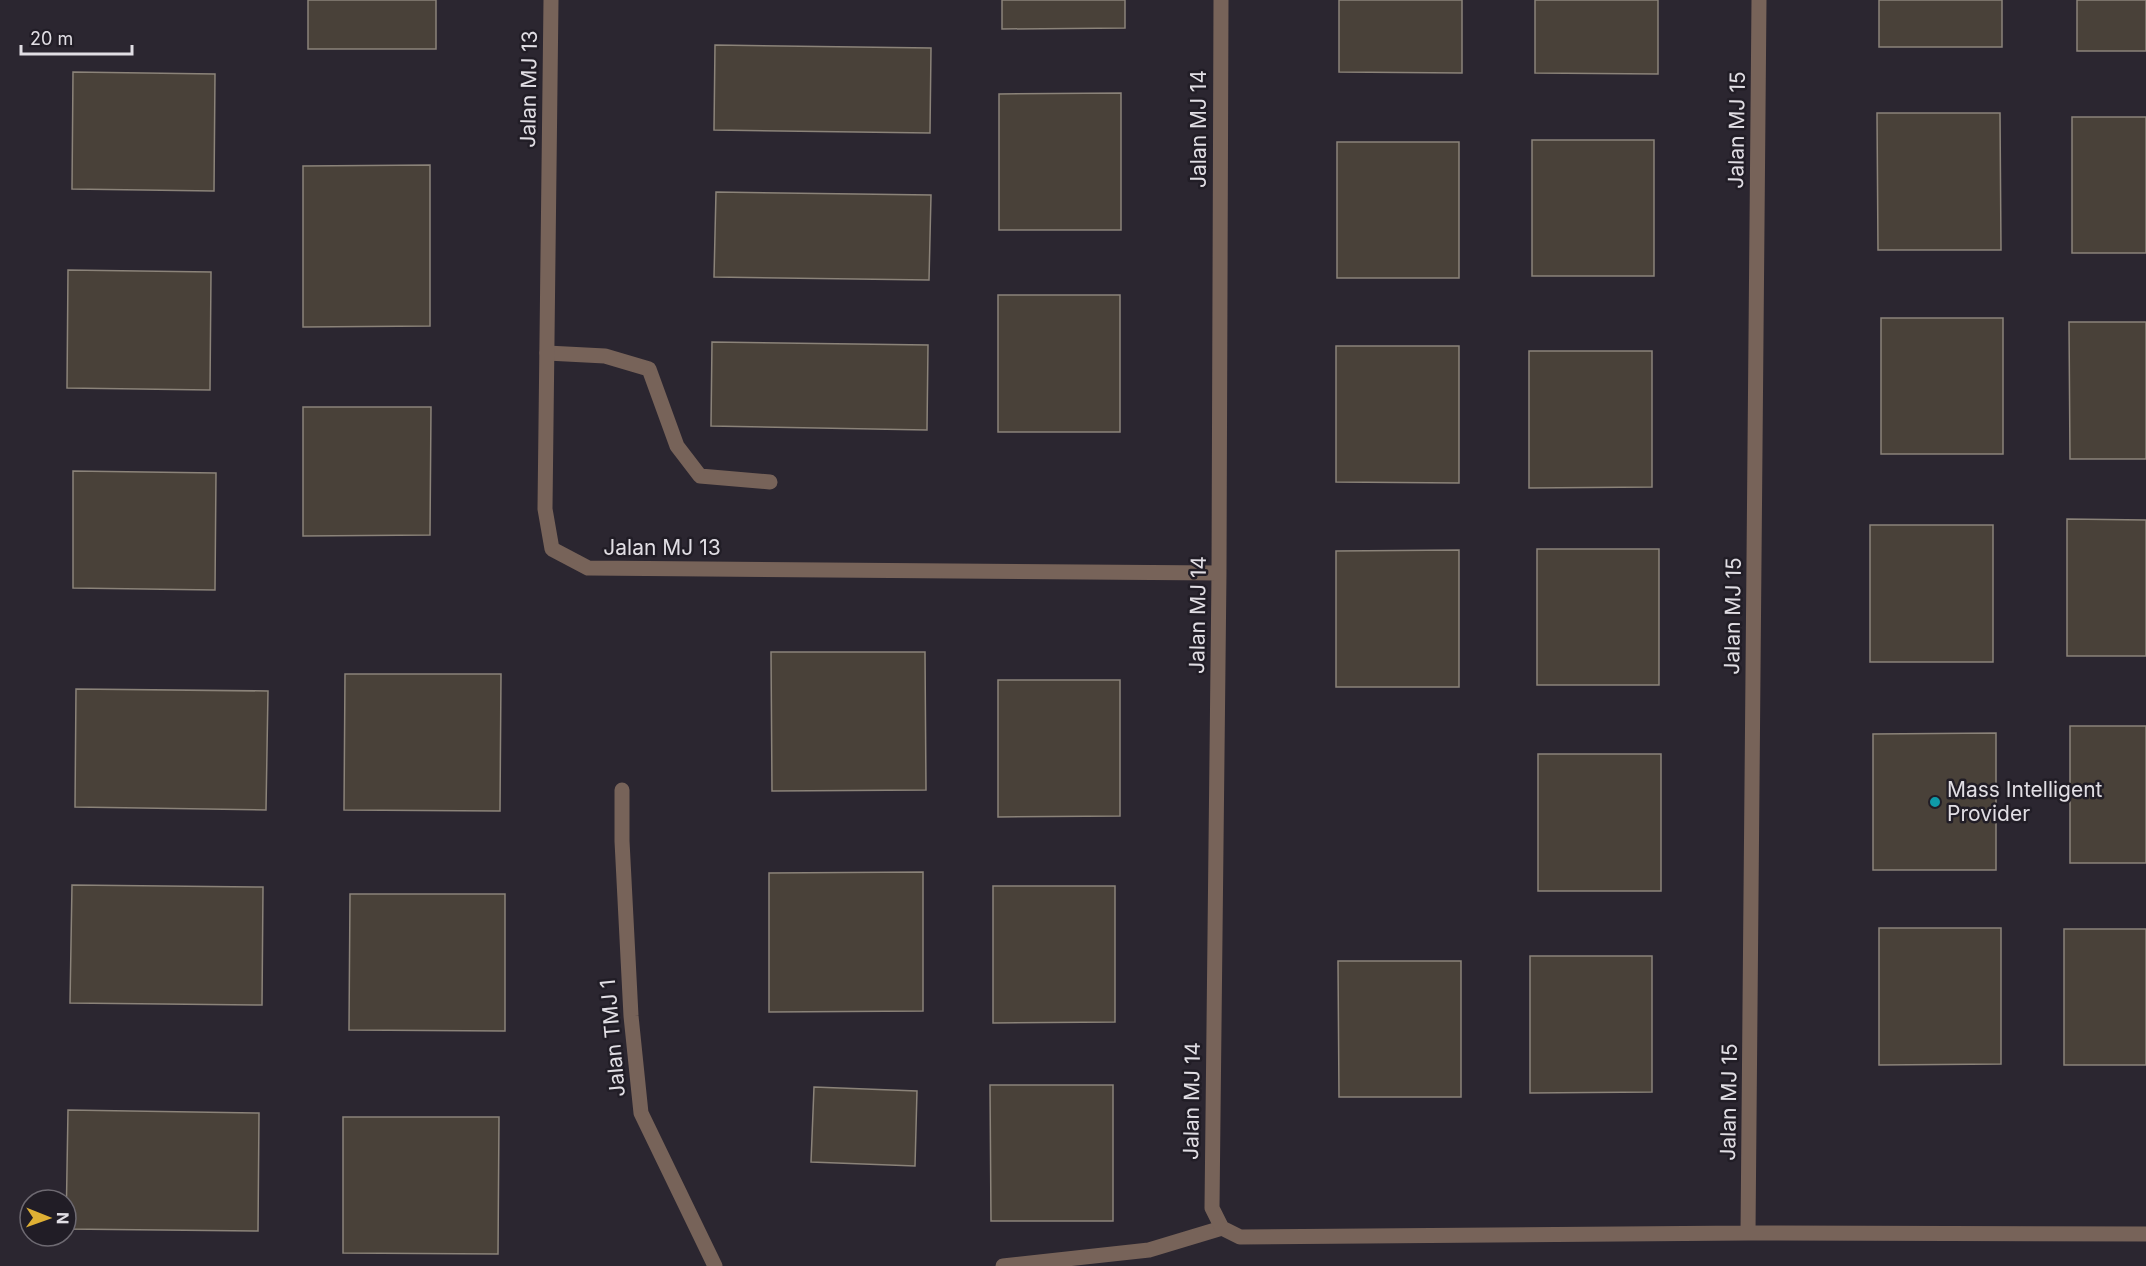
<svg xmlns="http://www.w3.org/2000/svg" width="2146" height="1266" font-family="Inter,sans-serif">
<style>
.building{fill:#494139;stroke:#8b8379;stroke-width:1.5}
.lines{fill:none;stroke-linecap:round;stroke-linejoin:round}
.service{stroke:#776359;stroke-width:15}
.minor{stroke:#776359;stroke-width:15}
.culture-dot{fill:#0f9aa8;stroke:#211d26;stroke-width:2}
.labels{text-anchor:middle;stroke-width:5;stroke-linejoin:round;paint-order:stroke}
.street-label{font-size:21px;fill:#e1dee4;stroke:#211d26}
.poi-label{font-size:21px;fill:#e1dee4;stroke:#211d26;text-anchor:start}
</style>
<rect width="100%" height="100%" fill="#2b2630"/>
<path class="building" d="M 308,0 L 436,0 L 436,49 L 308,49 Z
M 1002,0 L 1125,0 L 1125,28 L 1002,29 Z
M 1339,0 L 1462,0 L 1462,73 L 1339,72 Z
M 1535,0 L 1658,0 L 1658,74 L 1535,73 Z
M 1879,0 L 2002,0 L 2002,47 L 1879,47 Z
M 2077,0 L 2146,0 L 2146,51 L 2077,51 Z
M 715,45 L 931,48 L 930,133 L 714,130 Z
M 73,72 L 215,74 L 214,191 L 72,189 Z
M 1121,93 L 1121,230 L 999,230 L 999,94 Z
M 1877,113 L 2000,113 L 2001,250 L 1878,250 Z
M 2072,117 L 2146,117 L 2146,253 L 2072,253 Z
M 1532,140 L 1654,140 L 1654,276 L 1532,276 Z
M 1337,142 L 1459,142 L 1459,278 L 1337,278 Z
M 430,165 L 430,326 L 303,327 L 303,166 Z
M 716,192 L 931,195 L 929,280 L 714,277 Z
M 68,270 L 211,272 L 210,390 L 67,388 Z
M 998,295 L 1120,295 L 1120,432 L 998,432 Z
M 1881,318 L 2003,318 L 2003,454 L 1881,454 Z
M 2069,322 L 2146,322 L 2146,459 L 2070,459 Z
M 712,342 L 928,345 L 927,430 L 711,426 Z
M 1336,346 L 1459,346 L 1459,483 L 1336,482 Z
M 1529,351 L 1652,351 L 1652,487 L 1529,488 Z
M 303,407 L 431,407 L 430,535 L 303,536 Z
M 73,471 L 216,473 L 215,590 L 73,588 Z
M 2067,519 L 2146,520 L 2146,656 L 2067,656 Z
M 1870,525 L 1993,525 L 1993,662 L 1870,662 Z
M 1537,549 L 1659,549 L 1659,685 L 1537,685 Z
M 1459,550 L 1459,687 L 1336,687 L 1336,551 Z
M 771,652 L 925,652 L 926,790 L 772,791 Z
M 345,674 L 501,674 L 500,811 L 344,810 Z
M 998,680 L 1120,680 L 1120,816 L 998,817 Z
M 76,689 L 268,691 L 266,810 L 75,807 Z
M 2070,726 L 2146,726 L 2146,863 L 2070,863 Z
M 1996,733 L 1996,870 L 1873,870 L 1873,734 Z
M 1538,754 L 1661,754 L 1661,891 L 1538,891 Z
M 923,872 L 923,1011 L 769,1012 L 769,873 Z
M 72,885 L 263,887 L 262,1005 L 70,1003 Z
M 993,886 L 1115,886 L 1115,1022 L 993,1023 Z
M 350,894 L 505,894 L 505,1031 L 349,1030 Z
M 1879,928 L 2001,928 L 2001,1064 L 1879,1065 Z
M 2064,929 L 2146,929 L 2146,1065 L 2064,1065 Z
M 1530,956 L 1652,956 L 1652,1092 L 1530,1093 Z
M 1338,961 L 1461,961 L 1461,1097 L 1339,1097 Z
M 990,1085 L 1113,1085 L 1113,1221 L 991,1221 Z
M 814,1087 L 917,1091 L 915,1166 L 811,1162 Z
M 68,1110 L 259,1113 L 258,1231 L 66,1229 Z
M 343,1117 L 499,1117 L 498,1254 L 343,1253 Z"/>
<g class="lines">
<path class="service" d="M 547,353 L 605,356 L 649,369 L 677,446 L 700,476 L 770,482
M 1003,1266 L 1149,1250 L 1222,1228"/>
<path class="minor" d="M 551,0 L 545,509 L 552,549 L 588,568 L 1219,573
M 1221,0 L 1219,573 L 1212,1208 L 1222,1228 L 1240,1237 L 1748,1233 L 2146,1234
M 622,790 L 622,841 L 631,1016 L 641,1113 L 715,1266
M 1748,1233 L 1759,0"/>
</g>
<circle class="culture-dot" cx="1935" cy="802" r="6"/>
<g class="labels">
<g class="street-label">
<text transform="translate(529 89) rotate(-89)" y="7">Jalan MJ 13</text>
<text transform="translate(1199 129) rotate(-90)" y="7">Jalan MJ 14</text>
<text transform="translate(1737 130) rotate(-89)" y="7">Jalan MJ 15</text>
<text x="662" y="555">Jalan MJ 13</text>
<text transform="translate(1198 615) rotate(-89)" y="7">Jalan MJ 14</text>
<text transform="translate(1733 616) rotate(-89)" y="7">Jalan MJ 15</text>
<text transform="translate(613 1038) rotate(-95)" y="7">Jalan TMJ 1</text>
<text transform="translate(1192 1101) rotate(-89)" y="7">Jalan MJ 14</text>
<text transform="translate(1729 1102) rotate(-89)" y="7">Jalan MJ 15</text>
</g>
<g class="poi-label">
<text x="1947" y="797">Mass Intelligent<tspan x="1947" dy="24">Provider</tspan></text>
</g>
</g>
<g transform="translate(48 1218) rotate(91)"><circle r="28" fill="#211d26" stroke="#6e6a72" stroke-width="1.5"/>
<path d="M0-4.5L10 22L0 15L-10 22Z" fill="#dfb034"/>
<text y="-9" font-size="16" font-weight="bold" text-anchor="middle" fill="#e1dee4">N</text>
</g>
<path d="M21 45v9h111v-9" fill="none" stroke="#e1dee4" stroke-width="3"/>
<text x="30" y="45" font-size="18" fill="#e1dee4" stroke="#211d26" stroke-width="4.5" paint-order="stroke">20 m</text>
</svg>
